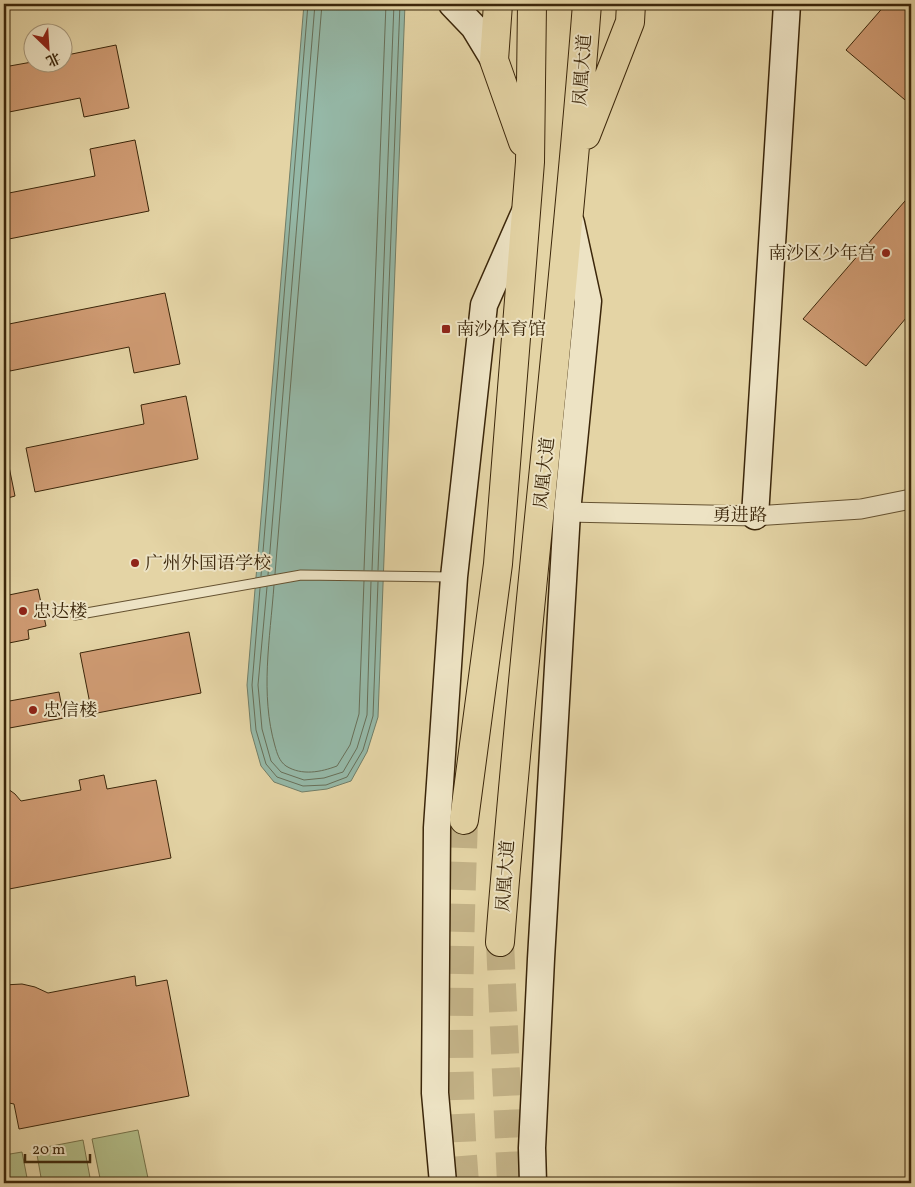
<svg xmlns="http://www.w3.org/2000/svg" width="915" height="1187" font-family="Vollkorn,'Noto Serif SC',serif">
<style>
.green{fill:#b2bd88;stroke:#767249}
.water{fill:#95b8a7;stroke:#717e68}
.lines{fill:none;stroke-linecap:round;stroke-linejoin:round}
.shore{stroke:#686f58;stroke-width:1}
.building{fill:#cf9b73;stroke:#3b260a}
.primary-tunnel{stroke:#c2b186;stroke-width:28;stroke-dasharray:28 14;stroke-linecap:butt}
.lane-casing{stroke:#655231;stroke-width:11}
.street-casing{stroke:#655231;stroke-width:21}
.secondary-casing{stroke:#3b260a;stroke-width:29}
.primary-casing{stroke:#3b260a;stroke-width:30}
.lane{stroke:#ede3c4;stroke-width:9}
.street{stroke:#ede3c4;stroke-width:19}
.secondary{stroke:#ede3c4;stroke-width:26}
.primary{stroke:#e4d4a5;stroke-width:28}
.poi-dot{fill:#8f2418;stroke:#ede3c4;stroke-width:2}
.labels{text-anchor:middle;stroke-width:4;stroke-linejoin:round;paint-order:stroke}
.street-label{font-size:18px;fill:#3b260a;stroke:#ede3c4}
.poi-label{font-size:18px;fill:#3b260a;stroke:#ede3c4;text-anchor:start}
</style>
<rect width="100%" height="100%" fill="#e4d4a5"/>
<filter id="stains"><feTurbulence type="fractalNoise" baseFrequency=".004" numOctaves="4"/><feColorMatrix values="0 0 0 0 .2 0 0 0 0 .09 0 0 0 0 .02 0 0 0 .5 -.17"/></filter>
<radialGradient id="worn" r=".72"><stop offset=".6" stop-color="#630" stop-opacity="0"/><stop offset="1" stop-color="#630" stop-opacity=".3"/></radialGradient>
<path class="green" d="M 138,1130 L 149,1183 L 101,1183 L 92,1139 Z
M 83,1140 L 91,1183 L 42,1183 L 36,1149 Z
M 22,1152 L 28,1183 L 4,1183 L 4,1155 Z"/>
<path class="water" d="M 304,4 L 405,4 L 378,717 L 367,752 L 351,781 L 327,789 L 302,792 L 274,782 L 261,766 L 251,731 L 247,685 Z"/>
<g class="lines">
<path class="shore" d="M 364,570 L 386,4
M 372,570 L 394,4
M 378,570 L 400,4
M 275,574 L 322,4
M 268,575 L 315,4
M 261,576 L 308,4
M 274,585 C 270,639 260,694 275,746 C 277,753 279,761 286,766 C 302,776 321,772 337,766 L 350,745 L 359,714 L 364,581
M 267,587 L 258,685 L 262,729 L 271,761 L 281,772 L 304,780 L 324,778 L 343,772 L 357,748 L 367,715 L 371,582
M 260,588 L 252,685 L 256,730 L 266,764 L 277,777 L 303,786 L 326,785 L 347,777 L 363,750 L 373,716 L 378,582"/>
</g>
<path class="building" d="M 886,4 L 911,4 L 911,105 L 846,50 Z
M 116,45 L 129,108 L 84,117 L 80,98 L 4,113 L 4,67 L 32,62 L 62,62 L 62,56 Z
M 135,140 L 149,211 L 4,240 L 4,194 L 95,176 L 90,149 Z
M 911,194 L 911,312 L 866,366 L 803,319 Z
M 165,293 L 180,364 L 134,373 L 129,347 L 10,371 L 4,340 L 4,325 Z
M 186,396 L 198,459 L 35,492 L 26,448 L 144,424 L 141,405 Z
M 6,452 L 15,496 L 4,499 L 4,453 Z
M 38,589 L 46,626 L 28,630 L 29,639 L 4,644 L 4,596 Z
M 189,632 L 201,693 L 92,714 L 80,653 Z
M 59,692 L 64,718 L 4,729 L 4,702 Z
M 104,775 L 107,789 L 156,780 L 171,858 L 4,890 L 4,786 L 15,794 L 21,801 L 81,790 L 79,780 Z
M 135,976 L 136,986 L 167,980 L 189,1096 L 19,1129 L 14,1104 L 4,1102 L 4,985 L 22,984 L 35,987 L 48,993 Z"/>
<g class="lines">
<path class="primary-tunnel" d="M 464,820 C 460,941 455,1063 465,1183
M 500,942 L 511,1183"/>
<g class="lane-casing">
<path id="lane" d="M 75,615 L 301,575 L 452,577"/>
</g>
<g class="street-casing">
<path id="street" d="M 567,512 L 755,516 L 861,509 L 911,499"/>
</g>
<g class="secondary-casing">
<path id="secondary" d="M 452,4 L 474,27 L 494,60
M 755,516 L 787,4
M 443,1183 L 435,1093 L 437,828 L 454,577 L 484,305 L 524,214
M 533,1183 L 532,1148 L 541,959 L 567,512 L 588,301 L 571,223"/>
</g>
<g class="primary-casing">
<path id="primary" d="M 498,4 L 494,60 L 523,142
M 586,135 L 630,22 L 631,4
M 464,820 L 498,564 L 530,162 L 532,4
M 500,942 C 524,629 563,317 587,4"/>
</g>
<use href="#lane" class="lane"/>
<use href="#street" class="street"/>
<use href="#secondary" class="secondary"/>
<use href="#primary" class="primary"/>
</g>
<g class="poi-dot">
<circle cx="886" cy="253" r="5"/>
<rect x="441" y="324" width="10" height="10" rx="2.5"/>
<circle cx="135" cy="563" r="5"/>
<circle cx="23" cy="611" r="5"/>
<circle cx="33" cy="710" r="5"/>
</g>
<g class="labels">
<g class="street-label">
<text transform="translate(582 70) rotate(-86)" y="6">凤凰大道</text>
<text transform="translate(544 473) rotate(-84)" y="6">凤凰大道</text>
<text x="740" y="521">勇进路</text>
<text transform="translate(505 876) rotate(-86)" y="6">凤凰大道</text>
</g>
<g class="poi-label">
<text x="876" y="259" text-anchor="end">南沙区少年宫</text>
<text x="456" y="335">南沙体育馆</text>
<text x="145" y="569">广州外国语学校</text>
<text x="33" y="617">忠达楼</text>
<text x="43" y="716">忠信楼</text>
</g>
</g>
<rect width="915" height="1187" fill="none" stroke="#e4d4a5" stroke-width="20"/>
<rect x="5" y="5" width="905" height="1177" fill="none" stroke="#3b260a" stroke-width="2.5"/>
<rect x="10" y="10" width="895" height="1167" fill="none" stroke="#3b260a"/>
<g transform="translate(48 48) rotate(155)"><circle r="24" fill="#ede3c4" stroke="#a6977a"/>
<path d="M0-4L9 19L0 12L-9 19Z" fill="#8f2418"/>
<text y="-8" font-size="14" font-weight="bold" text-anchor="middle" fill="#3b260a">北</text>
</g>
<path d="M25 1154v8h65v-8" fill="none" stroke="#3b260a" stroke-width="2.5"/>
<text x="32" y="1154" font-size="15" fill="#3b260a" stroke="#ede3c4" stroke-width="4" paint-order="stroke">20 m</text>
<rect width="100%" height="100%" filter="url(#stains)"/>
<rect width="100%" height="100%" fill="url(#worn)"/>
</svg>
